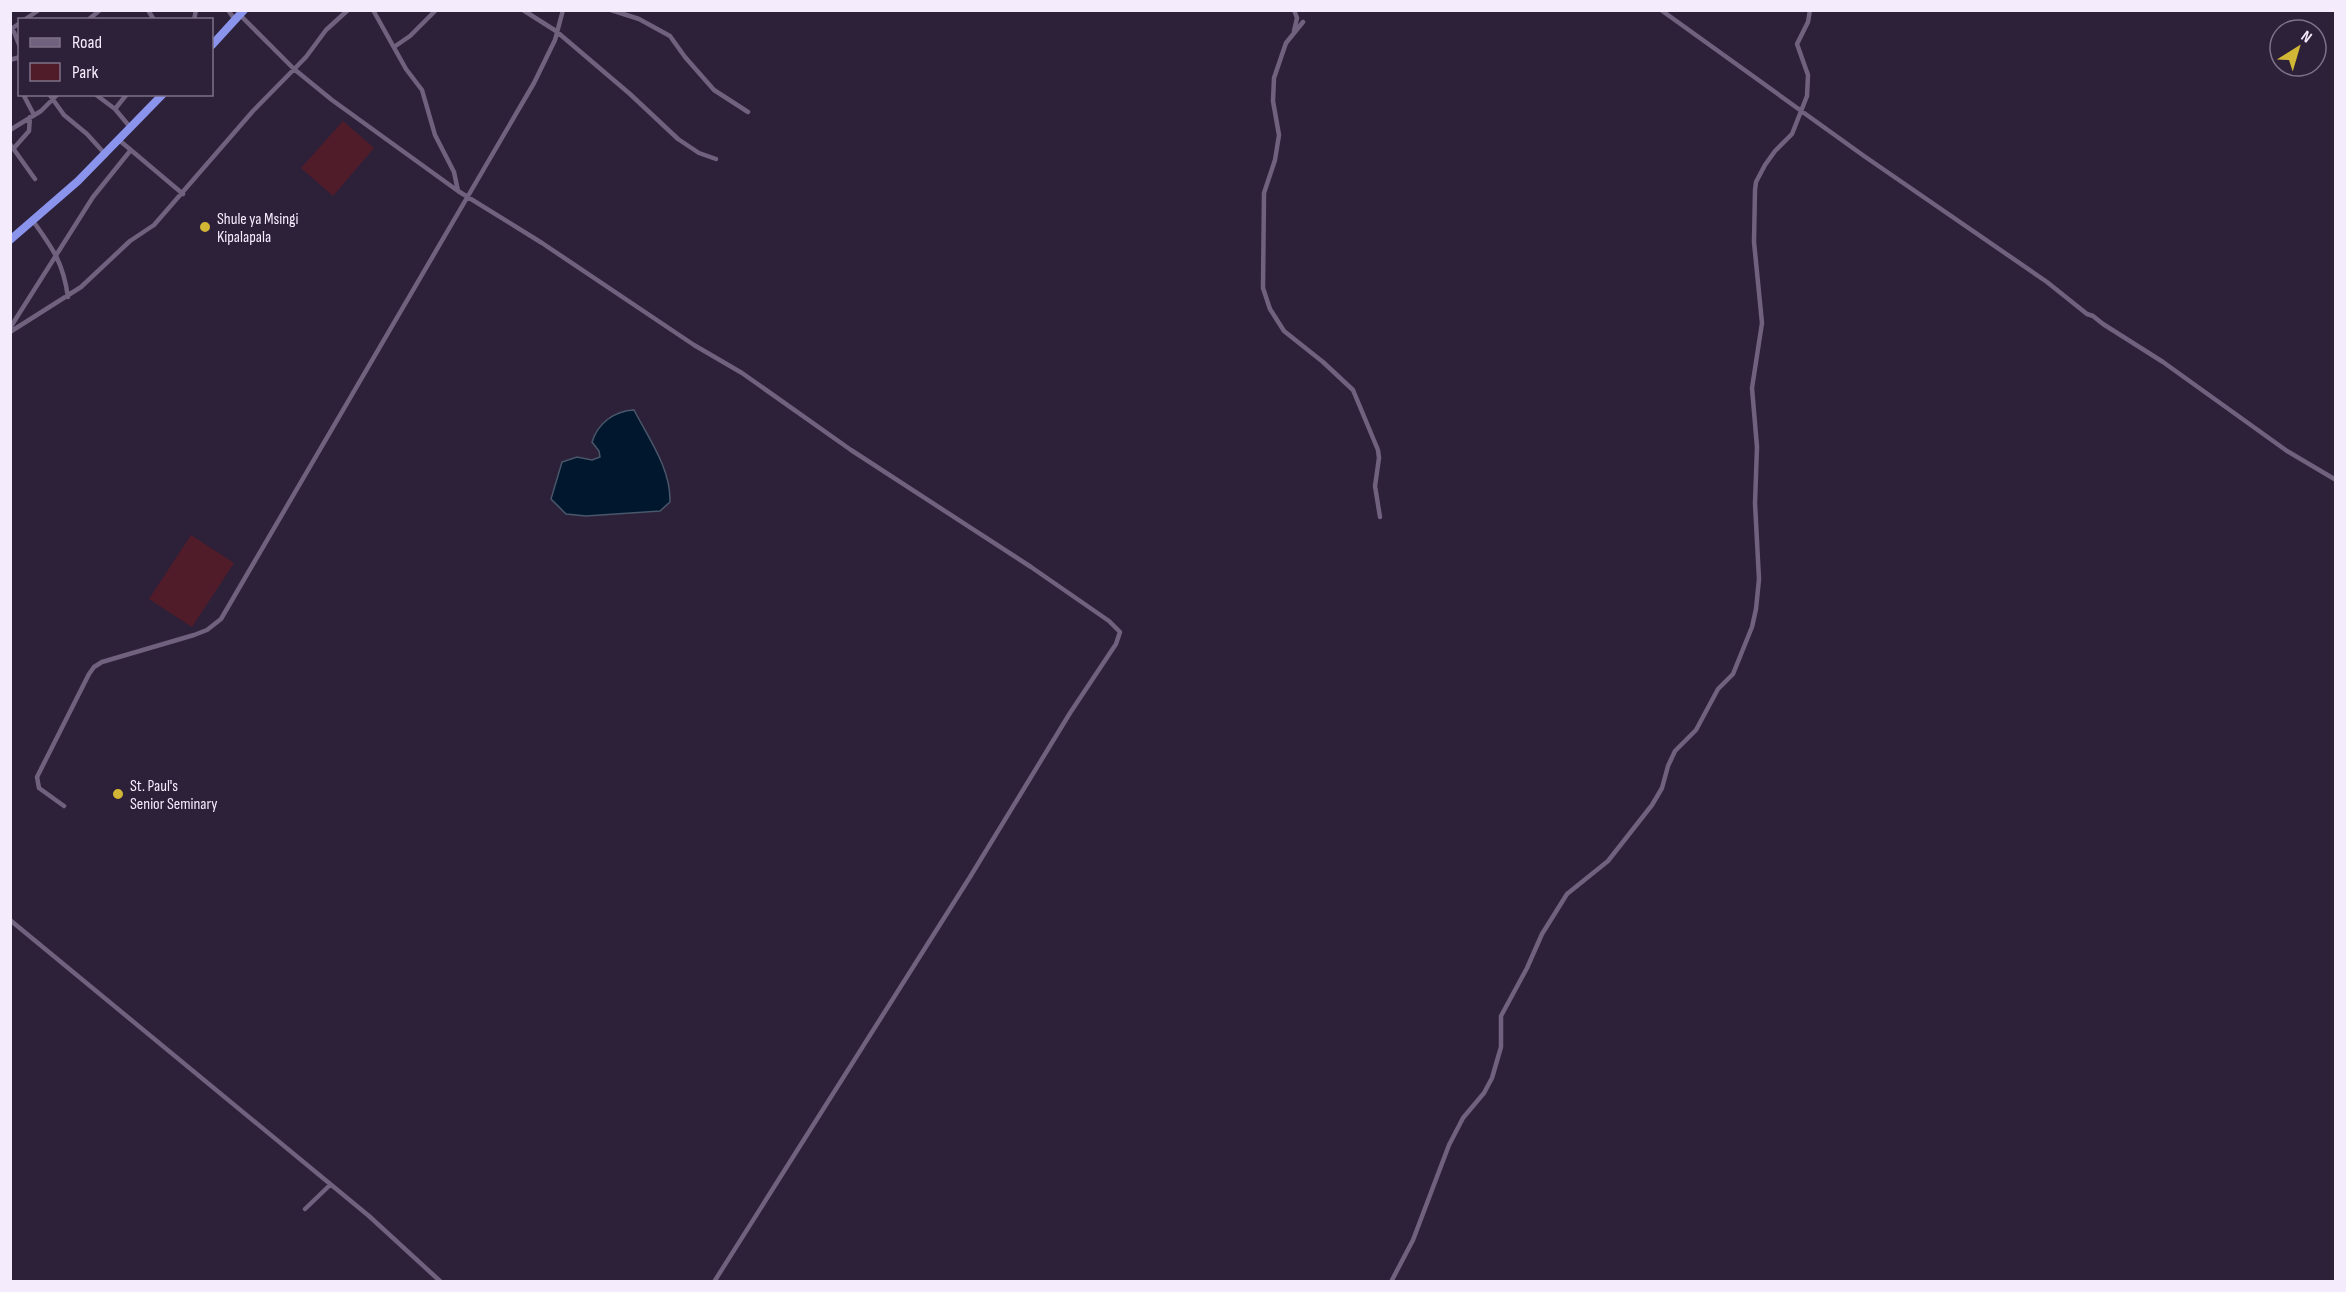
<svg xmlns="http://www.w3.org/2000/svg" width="2346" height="1292" font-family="'Sofia Sans Condensed',sans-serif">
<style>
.green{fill:#511c2a}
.water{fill:#00172d;stroke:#49576b;stroke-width:1.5}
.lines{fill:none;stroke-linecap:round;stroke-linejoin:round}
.street{stroke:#70617e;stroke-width:4.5}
.highway{stroke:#8a94ed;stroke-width:8}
.poi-dot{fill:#d2b635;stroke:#2d2039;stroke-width:2}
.labels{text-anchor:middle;stroke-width:6;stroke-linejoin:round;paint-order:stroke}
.poi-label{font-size:16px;fill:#f4ecfd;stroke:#2d2039;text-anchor:start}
</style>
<rect width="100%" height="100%" fill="#2d2039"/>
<path class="green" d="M 343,121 L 374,148 L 333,196 L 301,168 Z
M 191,535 L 234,563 L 192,627 L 149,599 Z"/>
<path class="water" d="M 634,410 C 649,439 671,469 670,502 L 660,511 L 586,516 L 566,514 L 551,499 L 562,462 L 577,457 L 592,460 L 600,457 L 599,451 L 592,442 C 598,423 614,411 634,410 Z"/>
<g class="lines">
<path class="street" d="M 148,10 L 154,20
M 228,10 L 235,20
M 373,10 L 406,69 L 422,90 L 435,135 L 454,172 L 458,191
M 523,10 L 556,31 L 630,94 L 678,139 L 699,153 L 716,159
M 611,10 L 639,19 L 670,36 L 685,57 L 714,90 L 748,112
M 1661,10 L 1864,156 L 2047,282 L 2087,314 L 2093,316 L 2103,324 L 2163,362 L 2287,451 L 2336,480
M 240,15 L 294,69 L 332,100 L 458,191 L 542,243 L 694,345 L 742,373 L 851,450 L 1031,567 L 1109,621 L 1120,632 L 1116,644 L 1070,713 L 970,877 L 714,1282
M 24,20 L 39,10
M 88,20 L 100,10
M 194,20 L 196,10
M 1303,22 L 1286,43 L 1274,78 L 1273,101 L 1279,135 L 1275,160 L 1264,193 L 1263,288 L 1270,309 L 1284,331 L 1323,362 L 1353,390 L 1378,450 L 1379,458 L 1375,486 L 1380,517
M 10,29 L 14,32 L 20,47
M 11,29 L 20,23
M 1294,31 L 1297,18 L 1294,10
M 394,47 L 410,36 L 436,10
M 10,60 L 20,57
M 20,83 L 20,88
M 23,94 L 34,115
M 49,94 L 64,115 L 87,134 L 106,155
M 95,94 L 115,109 L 130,127
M 115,109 L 127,94
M 10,130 L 41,111 L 58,94
M 119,140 L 183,194
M 10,144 L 35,179
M 14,148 L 29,131 L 30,117
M 33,221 C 53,249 63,262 68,297
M 10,328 L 93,197 L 130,151
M 10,332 L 81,287 L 130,241 L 154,225 L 253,111 L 306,57 L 326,30 L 348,10
M 64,806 L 39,788 L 37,777 L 89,674 L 94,667 L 102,662 L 194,635 L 207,630 L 221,619 L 534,83 L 555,40 L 563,10
M 10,920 L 369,1216 L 441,1282
M 305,1209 L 330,1185
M 1391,1282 L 1413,1240 L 1449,1145 L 1463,1118 L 1484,1093 L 1492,1078 L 1501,1047 L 1501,1016 L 1527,968 L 1542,934 L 1567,894 L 1608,861 L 1652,805 L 1662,788 L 1668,766 L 1675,751 L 1696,730 L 1718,689 L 1733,674 L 1752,627 L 1756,609 L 1759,579 L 1755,503 L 1757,447 L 1752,388 L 1762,323 L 1754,242 L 1755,190 L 1756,182 L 1765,165 L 1775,151 L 1792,134 L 1807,96 L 1808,75 L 1797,44 L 1808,22 L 1810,10"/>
<path class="highway" d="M 212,45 L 244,10
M 10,240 L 78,181 L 163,94"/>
</g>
<g class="poi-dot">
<circle cx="205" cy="227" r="6"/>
<circle cx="118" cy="794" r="6"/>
</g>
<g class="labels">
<g class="poi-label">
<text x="217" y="224">Shule ya Msingi<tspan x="217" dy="18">Kipalapala</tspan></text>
<text x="130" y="791">St. Paul's<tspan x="130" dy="18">Senior Seminary</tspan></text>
</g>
</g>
<rect width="2346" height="1292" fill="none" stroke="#f4ecfd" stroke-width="24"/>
<rect x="18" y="18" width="195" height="78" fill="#2d2039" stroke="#7d7287" stroke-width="1.5"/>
<rect x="30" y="38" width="30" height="9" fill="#70617e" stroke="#7d7287" stroke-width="1.5"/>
<text x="72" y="48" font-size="18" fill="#f4ecfd">Road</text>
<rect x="30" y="63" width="30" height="18" fill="#511c2a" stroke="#7d7287" stroke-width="1.5"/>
<text x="72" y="78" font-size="18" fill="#f4ecfd">Park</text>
<g transform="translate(2298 48) rotate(37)"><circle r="28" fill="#2d2039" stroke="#7d7287" stroke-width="1.5"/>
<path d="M0-4.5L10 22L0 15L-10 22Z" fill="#d2b635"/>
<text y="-9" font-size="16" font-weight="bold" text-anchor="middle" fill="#f4ecfd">N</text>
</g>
</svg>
